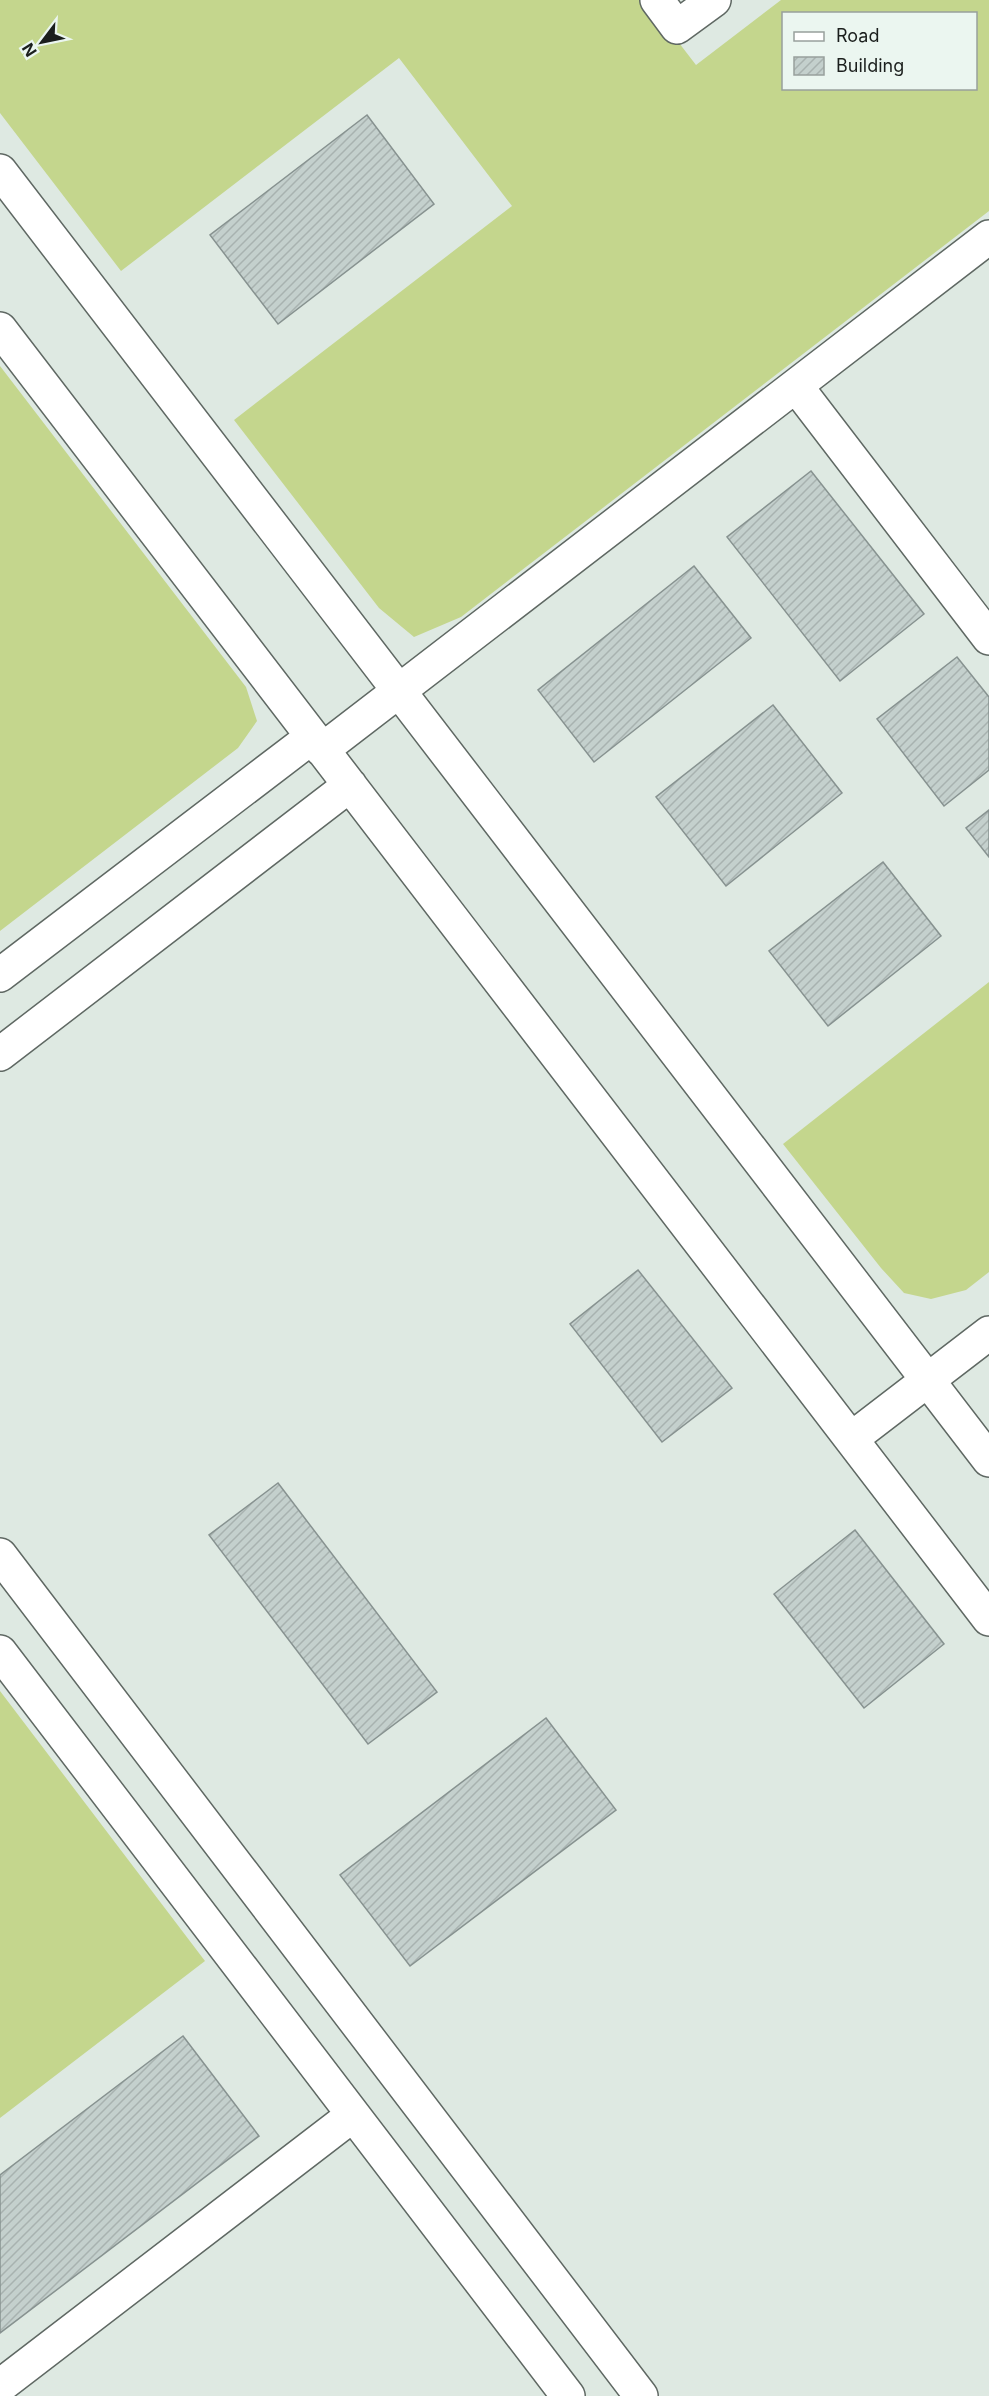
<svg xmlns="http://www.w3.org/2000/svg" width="989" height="2396" font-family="Inter,sans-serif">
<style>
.grass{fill:#c4d68d;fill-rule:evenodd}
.building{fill:url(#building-hatch);stroke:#879290;stroke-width:1.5}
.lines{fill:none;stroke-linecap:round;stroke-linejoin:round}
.minor-casing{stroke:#5f6863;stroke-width:36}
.minor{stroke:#fff;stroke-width:33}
</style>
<defs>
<pattern id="building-hatch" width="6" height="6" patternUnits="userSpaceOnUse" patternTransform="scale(1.5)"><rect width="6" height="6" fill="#c4d0cd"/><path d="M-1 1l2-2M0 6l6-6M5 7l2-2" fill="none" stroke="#a8b2b0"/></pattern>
</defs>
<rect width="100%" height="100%" fill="#dee9e2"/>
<path class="grass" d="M 0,0 L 646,0 L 696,65 L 781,0 L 989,0 L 989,211 L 461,617 L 414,637 L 379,608 L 234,420 L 512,206 L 399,58 L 121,271 L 0,113 ZM 784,14 L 976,14 L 976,88 L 784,88 Z
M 0,366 L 246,687 L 257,721 L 238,748 L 0,931 Z
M 989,982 L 989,1272 L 966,1290 L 931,1299 L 904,1293 L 881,1268 L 783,1144 Z
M 0,1691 L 205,1961 L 0,2118 Z"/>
<path class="building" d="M 367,115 L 434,204 L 278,324 L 210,235 Z
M 811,471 L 924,614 L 840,681 L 727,537 Z
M 694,566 L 751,638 L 594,762 L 538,690 Z
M 957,657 L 989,697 L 989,770 L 944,806 L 877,719 Z
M 773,705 L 842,793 L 726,886 L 656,797 Z
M 989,810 L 989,857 L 966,828 Z
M 883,862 L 941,936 L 828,1026 L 769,951 Z
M 638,1270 L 732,1388 L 662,1442 L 570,1324 Z
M 278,1483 L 437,1692 L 368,1744 L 209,1535 Z
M 855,1530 L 944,1644 L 864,1708 L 774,1594 Z
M 546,1718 L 616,1810 L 410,1966 L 340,1875 Z
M 183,2036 L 259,2136 L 0,2333 L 0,2175 Z"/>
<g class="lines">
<g class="minor-casing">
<path id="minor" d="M 657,0 L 677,27 L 714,0
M 0,171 L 989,1460
M 0,329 L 989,1619
M 796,386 L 989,638
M 322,750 L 989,237
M 0,975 L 312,737
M 0,1054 L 350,785
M 851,1439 L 989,1333
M 0,1555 L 641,2396
M 0,1652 L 568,2396
M 0,2386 L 353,2115"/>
</g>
<use href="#minor" class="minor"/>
</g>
<rect x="782" y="12" width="195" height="78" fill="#ebf6f0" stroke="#98a09c" stroke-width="1.5"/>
<rect x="794" y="32" width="30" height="9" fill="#ffffff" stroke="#98a09c" stroke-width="1.5"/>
<text x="836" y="42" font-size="18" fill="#1b1f1d">Road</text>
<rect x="794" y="57" width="30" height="18" fill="url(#building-hatch)" stroke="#98a09c" stroke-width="1.5"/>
<text x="836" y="72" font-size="18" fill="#1b1f1d">Building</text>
<g transform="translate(42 42) rotate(238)" stroke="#ebf6f0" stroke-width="4.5" paint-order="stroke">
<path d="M0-4.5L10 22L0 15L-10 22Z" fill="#1b1f1d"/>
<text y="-9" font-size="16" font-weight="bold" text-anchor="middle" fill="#1b1f1d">N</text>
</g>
</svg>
